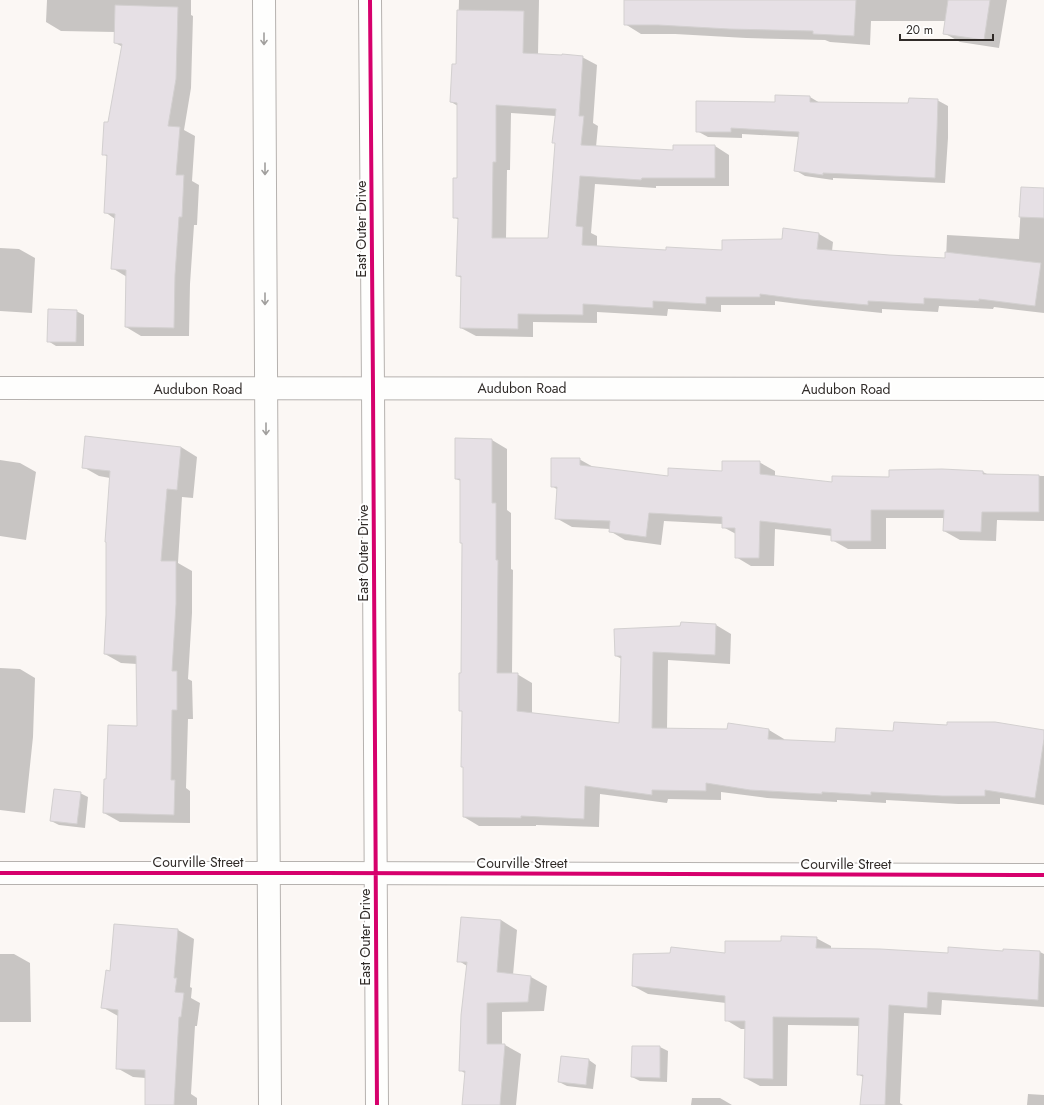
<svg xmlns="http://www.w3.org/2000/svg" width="1044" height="1105" font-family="Jost,sans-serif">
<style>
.shadow{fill:#0003;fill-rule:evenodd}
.building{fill:#e6e0e5;stroke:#d3d0d0;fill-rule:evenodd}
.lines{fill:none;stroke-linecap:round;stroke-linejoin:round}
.minor-casing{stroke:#b6b2af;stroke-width:24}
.tertiary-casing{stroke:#b6b2af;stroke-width:24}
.minor{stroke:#fefefd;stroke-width:22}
.tertiary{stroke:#fefefd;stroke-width:22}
.cycleway-casing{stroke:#fff;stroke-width:6}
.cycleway{stroke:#d6006c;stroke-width:4}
.oneway{stroke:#a19f9d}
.labels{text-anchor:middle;stroke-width:4;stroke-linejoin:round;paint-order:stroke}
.street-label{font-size:14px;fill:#302b28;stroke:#fff}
</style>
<rect width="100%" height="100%" fill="#fbf7f4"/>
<path class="shadow" d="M 47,0 L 191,0 L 191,15 L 193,16 L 191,88 L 184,130 L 195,136 L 192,181 L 199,185 L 197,225 L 194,225 L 190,284 L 189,336 L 141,336 L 126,327 L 127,277 L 112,268 L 115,219 L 105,212 L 108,157 L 103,154 L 123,47 L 115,43 L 115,32 L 61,31 L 46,22 Z
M 459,0 L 539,0 L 538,55 L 582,57 L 597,65 L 593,123 L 598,126 L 596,147 L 674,151 L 715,146 L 729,155 L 729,186 L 656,186 L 656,188 L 595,184 L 591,233 L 597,236 L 597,247 L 667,251 L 723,251 L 819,234 L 833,242 L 832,251 L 890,257 L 946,259 L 947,235 L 1019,239 L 1022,188 L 1044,189 L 1044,313 L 994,307 L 993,309 L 939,306 L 938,312 L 882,309 L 882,313 L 814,306 L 775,301 L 775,305 L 721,305 L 721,312 L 668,309 L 667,316 L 597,312 L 597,323 L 533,322 L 533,337 L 476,336 L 461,328 L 462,278 L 457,276 L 459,220 L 454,217 L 458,179 L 458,106 L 451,102 L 457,65 ZM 511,113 L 556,116 L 554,142 L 556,144 L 549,239 L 506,239 L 507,170 L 510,170 Z
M 625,0 L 1007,0 L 999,48 L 960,42 L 944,33 L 946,21 L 871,21 L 870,45 L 830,42 L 825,40 L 746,38 L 675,34 L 641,34 L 625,24 Z
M 810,97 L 820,103 L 909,104 L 937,100 L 948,106 L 948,138 L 945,183 L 833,178 L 833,180 L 805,176 L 795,170 L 799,137 L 742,134 L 742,138 L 708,137 L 697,131 L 776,103 Z
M 0,248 L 19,249 L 35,258 L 32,313 L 0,311 Z
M 76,311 L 84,315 L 84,346 L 56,346 L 48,341 Z
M 492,440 L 507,449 L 507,510 L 511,513 L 511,569 L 513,570 L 512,674 L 517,674 L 532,683 L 532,713 L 620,724 L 622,659 L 616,656 L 716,625 L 731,634 L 730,664 L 668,660 L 667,729 L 769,730 L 784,739 L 784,740 L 836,743 L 894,732 L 1044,731 L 1044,805 L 1000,798 L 1000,804 L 958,804 L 886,800 L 886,803 L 837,800 L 837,802 L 767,798 L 721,792 L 721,800 L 668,799 L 667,803 L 600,794 L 599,827 L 536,825 L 536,826 L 479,826 L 464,817 L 463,712 L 460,710 L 462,674 L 463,544 L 461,543 L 461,481 L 456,479 Z
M 181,447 L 197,457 L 193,498 L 182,497 L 178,563 L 192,571 L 192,613 L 188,679 L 192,681 L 193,719 L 188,719 L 186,788 L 190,791 L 190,823 L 120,822 L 104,813 L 107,780 L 138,727 L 137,664 L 121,663 L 105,654 L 110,478 L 99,476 L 83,467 Z
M 579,459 L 595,468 L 669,477 L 723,472 L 759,462 L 775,471 L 775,477 L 833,483 L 890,478 L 983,472 L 989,475 L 1044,476 L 1044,521 L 997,520 L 996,541 L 960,540 L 944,531 L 945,518 L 886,518 L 886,549 L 848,549 L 832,540 L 832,536 L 775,529 L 774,566 L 751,566 L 736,557 L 736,534 L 723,527 L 723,524 L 664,521 L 661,545 L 625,540 L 610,531 L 610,529 L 572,527 L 556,518 L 558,490 L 552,486 Z
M 0,460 L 20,463 L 36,472 L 26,540 L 0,536 Z
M 0,668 L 20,669 L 35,678 L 33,737 L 25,813 L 0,810 Z
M 80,793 L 88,797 L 85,828 L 59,825 L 51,821 Z
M 501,920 L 517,930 L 513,975 L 531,977 L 547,986 L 544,1011 L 502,1012 L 502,1045 L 505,1045 L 521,1054 L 516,1105 L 463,1105 L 466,1074 L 460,1070 L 467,966 L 459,961 Z
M 178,930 L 194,939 L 190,987 L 192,988 L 191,998 L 200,1003 L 197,1026 L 195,1026 L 191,1094 L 197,1098 L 197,1105 L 146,1105 L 146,1078 L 133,1077 L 117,1068 L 118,1016 L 102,1007 L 111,972 Z
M 816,938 L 831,946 L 831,950 L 949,954 L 1004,952 L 1004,950 L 1040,952 L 1044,954 L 1044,1007 L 942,1000 L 941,1015 L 904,1013 L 900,1103 L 903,1105 L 861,1105 L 863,1077 L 858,1074 L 860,1026 L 788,1025 L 787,1086 L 760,1086 L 745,1078 L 745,1029 L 741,1029 L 726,1020 L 726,1003 L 648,994 L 633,986 L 726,954 L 782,942 Z
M 0,954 L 14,954 L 30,963 L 31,1022 L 0,1022 Z
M 660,1047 L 668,1051 L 667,1082 L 640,1081 L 632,1077 Z
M 589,1060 L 596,1065 L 593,1089 L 567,1086 L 559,1082 Z
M 1028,1094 L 1044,1095 L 1044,1105 L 1027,1105 Z
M 692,1098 L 720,1098 L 732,1105 L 691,1105 Z"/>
<path class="building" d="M 624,0 L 856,0 L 854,36 L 813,34 L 813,31 L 729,29 L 658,25 L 624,25 Z
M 948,0 L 990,0 L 984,40 L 943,34 Z
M 115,5 L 178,7 L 176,79 L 168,126 L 180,127 L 176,175 L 184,175 L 182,217 L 179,217 L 175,275 L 174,328 L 125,327 L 126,270 L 111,269 L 115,214 L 104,213 L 107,155 L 102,155 L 104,122 L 108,122 L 122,44 L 114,43 Z
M 457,10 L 524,11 L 523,53 L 562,55 L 562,54 L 583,56 L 579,116 L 584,116 L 581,145 L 673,150 L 673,145 L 715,145 L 715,178 L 642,178 L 641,180 L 580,176 L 576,226 L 583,227 L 582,245 L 666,250 L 666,247 L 722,250 L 722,240 L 782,239 L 783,228 L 819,233 L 817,249 L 889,255 L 945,258 L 945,252 L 1041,263 L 1035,306 L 979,299 L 979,301 L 924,298 L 924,304 L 868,301 L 868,305 L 799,299 L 760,294 L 760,297 L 706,297 L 706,304 L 653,301 L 653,308 L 583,304 L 583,315 L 518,314 L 518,329 L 460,328 L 461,276 L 456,276 L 458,218 L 453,218 L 453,178 L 457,178 L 457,103 L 450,102 L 452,64 L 456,64 ZM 496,105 L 556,109 L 552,143 L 555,143 L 548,238 L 492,238 L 493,162 L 496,162 Z
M 775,95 L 810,96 L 810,102 L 908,103 L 909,98 L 938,99 L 937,131 L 935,178 L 823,173 L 823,175 L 794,171 L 799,132 L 731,128 L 731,132 L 696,132 L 696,101 L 775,102 Z
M 1021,187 L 1044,188 L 1044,218 L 1019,217 Z
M 48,309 L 77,310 L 76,342 L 47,342 Z
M 85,436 L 181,447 L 177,490 L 167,489 L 161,561 L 176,561 L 176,604 L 172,671 L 177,671 L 177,710 L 172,710 L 171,780 L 175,780 L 174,815 L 103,813 L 104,779 L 106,779 L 108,725 L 137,726 L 136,656 L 104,654 L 106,615 L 106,542 L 105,542 L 110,471 L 82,468 Z
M 455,438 L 492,439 L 492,503 L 496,503 L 496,560 L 498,560 L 497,673 L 518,673 L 517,711 L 619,723 L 621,656 L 615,656 L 614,629 L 680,626 L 681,622 L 716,624 L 715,655 L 653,652 L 652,728 L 727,729 L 728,723 L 769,729 L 768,739 L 835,742 L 836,728 L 893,731 L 894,722 L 947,725 L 947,722 L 995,722 L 1044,730 L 1044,739 L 1035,798 L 985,790 L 985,796 L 942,796 L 871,792 L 871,795 L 822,792 L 822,794 L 750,790 L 706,783 L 706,791 L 652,790 L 652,795 L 585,786 L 584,819 L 521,816 L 521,818 L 463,817 L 463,767 L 461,767 L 462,711 L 459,711 L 459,673 L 461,673 L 462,543 L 460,543 L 460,479 L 455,479 Z
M 551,458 L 580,458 L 580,465 L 668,476 L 668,468 L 722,471 L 722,461 L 760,461 L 760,474 L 832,482 L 832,476 L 889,477 L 889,470 L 942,469 L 983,471 L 983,474 L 1039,475 L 1039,512 L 982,512 L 981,532 L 943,531 L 944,510 L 871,510 L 871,541 L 831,541 L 831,529 L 760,521 L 759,558 L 735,558 L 735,528 L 722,528 L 722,517 L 649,513 L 646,537 L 609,532 L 610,521 L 555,519 L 557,487 L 551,487 Z
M 54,789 L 81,792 L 77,824 L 50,821 Z
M 461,917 L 501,920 L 497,972 L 531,976 L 528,1002 L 487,1003 L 487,1044 L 505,1044 L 500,1105 L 462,1105 L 465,1071 L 459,1071 L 461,1015 L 467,962 L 457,962 Z
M 114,924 L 178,929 L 174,978 L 177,978 L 175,992 L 184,993 L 181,1017 L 179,1017 L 174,1105 L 145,1105 L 145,1070 L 116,1069 L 118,1010 L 101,1008 L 106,970 L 110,971 Z
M 781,936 L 817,937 L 816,948 L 880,949 L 948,953 L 948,947 L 1003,951 L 1003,949 L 1040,951 L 1038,1000 L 928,992 L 927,1008 L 889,1005 L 885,1105 L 860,1105 L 863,1075 L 857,1075 L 859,1018 L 773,1017 L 773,1079 L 744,1078 L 745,1021 L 725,1021 L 725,996 L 632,986 L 633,954 L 670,953 L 671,947 L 725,953 L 725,941 L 781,941 Z
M 632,1046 L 660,1046 L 660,1078 L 631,1077 Z
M 561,1056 L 589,1059 L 586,1085 L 558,1082 Z"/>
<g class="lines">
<g class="minor-casing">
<path id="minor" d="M 0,388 L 1044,389
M 0,873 L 322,873 L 1044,875"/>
</g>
<g class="tertiary-casing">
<path id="tertiary" d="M 264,0 L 270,1105
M 370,0 L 373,388 L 377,1105"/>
</g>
<use href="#minor" class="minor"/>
<use href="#tertiary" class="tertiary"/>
<g class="cycleway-casing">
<path id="cycleway" d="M 370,0 L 373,388 L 377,1105
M 0,873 L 322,873 L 1044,875"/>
</g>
<use href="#cycleway" class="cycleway"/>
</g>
<defs><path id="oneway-shaft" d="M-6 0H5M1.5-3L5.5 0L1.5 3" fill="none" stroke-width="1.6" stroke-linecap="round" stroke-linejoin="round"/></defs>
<g class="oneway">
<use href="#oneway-shaft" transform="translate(264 39) rotate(90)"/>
<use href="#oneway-shaft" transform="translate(265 169) rotate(90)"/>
<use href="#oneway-shaft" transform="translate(265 299) rotate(90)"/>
<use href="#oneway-shaft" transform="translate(266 429) rotate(90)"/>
</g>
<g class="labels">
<g class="street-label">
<text transform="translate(361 229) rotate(-90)" y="5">East Outer Drive</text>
<text x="522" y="393">Audubon Road</text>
<text x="198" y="394">Audubon Road</text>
<text x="846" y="394">Audubon Road</text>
<text transform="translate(363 553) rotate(-90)" y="5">East Outer Drive</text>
<text x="198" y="867">Courville Street</text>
<text x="522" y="868">Courville Street</text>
<text x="846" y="869">Courville Street</text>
<text transform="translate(365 937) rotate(-90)" y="5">East Outer Drive</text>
</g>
</g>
<path d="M900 34v6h93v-6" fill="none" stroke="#302b28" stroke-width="2"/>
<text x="906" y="34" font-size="12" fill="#302b28" stroke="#ffffff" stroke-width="3" paint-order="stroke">20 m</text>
</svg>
